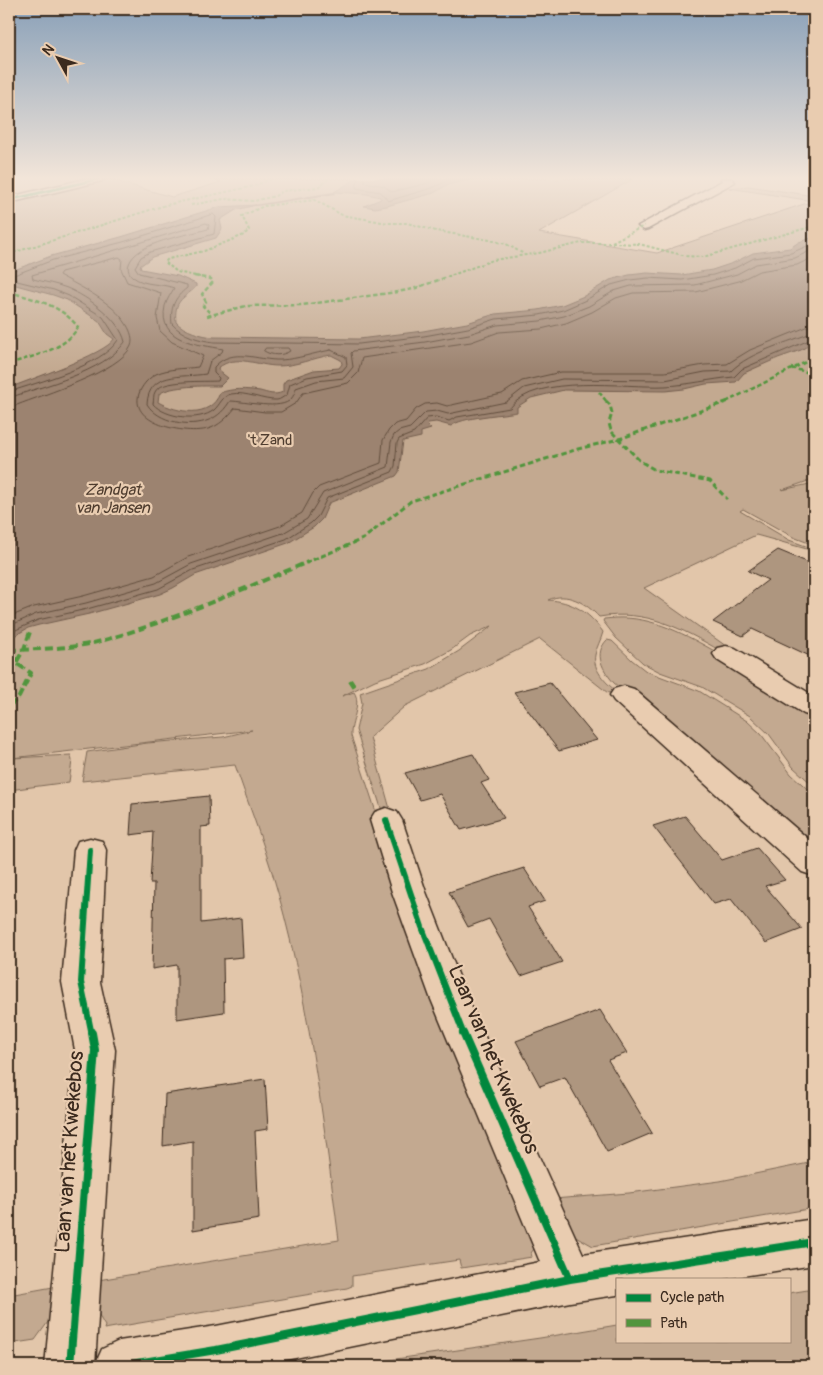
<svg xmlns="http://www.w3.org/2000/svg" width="823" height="1375" font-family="Pangolin,sans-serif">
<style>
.green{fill:#c3a990;stroke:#7f6a57}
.water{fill:#9c836f;stroke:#755f4f;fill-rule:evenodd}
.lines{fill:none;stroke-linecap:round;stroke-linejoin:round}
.shore{stroke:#624e3e;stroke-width:1}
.stream{fill:#755f4f;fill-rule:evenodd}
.building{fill:#ae967f;stroke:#3b2a1e}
.street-casing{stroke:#3b2a1e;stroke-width:3}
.street{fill:#e9ccb0;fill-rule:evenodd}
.quiet-far3{stroke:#51953d;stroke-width:2;stroke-dasharray:3 2;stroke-linecap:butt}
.quiet-far2{stroke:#51953d;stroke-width:2.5;stroke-dasharray:4.5 2.5;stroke-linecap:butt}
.quiet-far1{stroke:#51953d;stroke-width:3;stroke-dasharray:5.5 3;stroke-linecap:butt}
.quiet{stroke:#51953d;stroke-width:4;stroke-dasharray:8 4;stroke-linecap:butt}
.cycleway-far2-casing{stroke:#e9ccb0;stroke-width:4}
.cycleway-far1-casing{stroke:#e9ccb0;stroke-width:9}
.cycleway-casing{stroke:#e9ccb0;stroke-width:11}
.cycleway-far2{stroke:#00873e;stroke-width:2.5}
.cycleway-far1{stroke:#00873e;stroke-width:6}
.cycleway{stroke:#00873e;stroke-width:8}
.labels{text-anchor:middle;stroke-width:4.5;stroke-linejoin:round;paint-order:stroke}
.far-park-label{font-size:15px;fill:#4f3d2f;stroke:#e9ccb0}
.far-water-label{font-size:16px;font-style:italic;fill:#4e3c2e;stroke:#e9ccb0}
.near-street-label{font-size:21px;fill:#3b2a1e;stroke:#e9ccb0}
</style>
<rect width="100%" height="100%" fill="#e2c6aa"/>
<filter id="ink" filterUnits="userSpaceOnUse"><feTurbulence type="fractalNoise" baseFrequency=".02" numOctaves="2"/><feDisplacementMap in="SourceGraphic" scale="10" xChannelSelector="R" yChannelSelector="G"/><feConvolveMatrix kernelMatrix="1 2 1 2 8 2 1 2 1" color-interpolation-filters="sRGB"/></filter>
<g filter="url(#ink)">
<path class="green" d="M 109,179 L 172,197 L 221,182 L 210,179 L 633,179 L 539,233 L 657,253 L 813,201 L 729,188 L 748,186 L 814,196 L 814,479 L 782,490 L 814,483 L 814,545 L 793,537 L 743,509 L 740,511 L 789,540 L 814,549 L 814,551 L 756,535 L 644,588 L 726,646 L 721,651 C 680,628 647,609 599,617 C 586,603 567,591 548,600 C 572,601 589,612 603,632 C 601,640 596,648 595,655 C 592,669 606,683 616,691 L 608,693 L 540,639 L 405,706 L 370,737 L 390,809 L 382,811 L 356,730 L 362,703 L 360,693 L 429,669 L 459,651 L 492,626 L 470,636 L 451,650 L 425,664 L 375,680 L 342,696 L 354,692 C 362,704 350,723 351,736 L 376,812 L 536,1246 L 531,1253 L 532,1257 L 461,1268 L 459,1260 L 352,1276 L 352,1286 L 347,1288 L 104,1329 L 105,1326 C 94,1310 97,1299 98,1280 L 339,1240 C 323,1117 308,991 272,872 C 261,836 247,800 235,765 L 82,781 L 87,752 L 147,743 L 223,737 L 252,730 L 12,758 L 71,755 L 72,761 L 69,782 L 9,790 L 9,203 Z
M 615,618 C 653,616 686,635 718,653 L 716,655 L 814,715 L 814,786 L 793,767 L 769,734 L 750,716 L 702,687 L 660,672 L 643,663 L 616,638 L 603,621 L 604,619 Z
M 607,640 L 612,641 L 632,660 L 646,671 L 699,691 L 747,721 L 761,734 L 791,774 L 814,795 L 814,852 L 733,779 L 614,683 C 603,670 593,654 607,640 Z
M 814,1162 L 814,1208 L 593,1246 L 572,1234 L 553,1199 L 629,1193 L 720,1181 Z
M 53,1287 L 51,1310 L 48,1322 L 35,1340 L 9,1344 L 9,1295 Z
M 814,1289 L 814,1366 L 348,1366 L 540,1338 L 617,1325 L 617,1341 L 789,1341 L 789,1293 Z"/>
<path class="water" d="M 356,179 L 474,179 L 447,185 L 434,193 L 387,206 L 375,208 L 364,206 L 381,199 L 380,197 L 367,194 L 334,192 Z
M 256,205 L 236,210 L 220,220 L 222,229 L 216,238 L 152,257 L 140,266 L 141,269 L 178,276 L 196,284 L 196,287 C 182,300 174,300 176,322 C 184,331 202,336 214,337 L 359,339 L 423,331 L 467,323 L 495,314 L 538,310 L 562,305 L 584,296 L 610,280 L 629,275 L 647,273 L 682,275 L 712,270 L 733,263 L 753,253 L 790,248 L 799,242 L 814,237 L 814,342 L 801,350 L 778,358 L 744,373 L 736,382 L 706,384 L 684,389 L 665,391 L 564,390 L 531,398 L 517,407 L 517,412 C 501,415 462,417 451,426 L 436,422 L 428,423 L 427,425 L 431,429 L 421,432 L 421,437 L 403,441 L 399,472 L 396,476 L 329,503 L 322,519 L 314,527 L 288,543 L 195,575 L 173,588 L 160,594 L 89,614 L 39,625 L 28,628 L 9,639 L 9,388 C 28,380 106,354 114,339 L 107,334 L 99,321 L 67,300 L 53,295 L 12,284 L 9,282 L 9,272 L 51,256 L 121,237 L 219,207 ZM 331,355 L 341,360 L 342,364 L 339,368 L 314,370 L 286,380 L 283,384 L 283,392 C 274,396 268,393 260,391 C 247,389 232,388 220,393 C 210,419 178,413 158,402 L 159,394 C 171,385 205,386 220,386 L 228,378 L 219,371 L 218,368 C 237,353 257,366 278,366 C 296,366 313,358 331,355 Z"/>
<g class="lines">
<path class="shore" d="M 358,179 L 356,188 L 381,192 L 388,201 L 432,188 L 451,179
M 364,179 L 365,182 L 384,186 L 392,192 L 428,183 L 435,179
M 266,348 L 288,348 L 290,351 C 282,356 272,356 264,351 Z
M 331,350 L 346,357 L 347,365 L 342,371 L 307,377 L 290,384 L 287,395 C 284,396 280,400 277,400 C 264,401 245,391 231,394 C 222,396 220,405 214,410 C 199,422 166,418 153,404 C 154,400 153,395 155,392 C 160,379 206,382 218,381 L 219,378 L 214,373 L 214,367 C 233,346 257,361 281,360 C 298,359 314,353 331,350 Z
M 9,392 C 38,382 102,366 118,340 L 103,317 L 69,296 L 54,290 L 17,281 L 14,275 L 53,260 L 123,242 L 213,214 L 216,217 L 214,234 L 150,252 L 141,257 L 135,267 L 139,273 L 187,285 L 187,288 C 174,298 170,308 172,324 C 183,336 199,340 214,342 L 359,344 L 424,336 L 468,328 L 496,319 L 539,315 L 563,310 L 586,300 L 611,285 L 630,280 L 648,278 L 682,280 L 713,275 L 735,268 L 754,258 L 791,253 L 814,243
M 9,398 C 44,385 103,373 125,342 C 120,319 88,297 67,288 C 57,284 44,282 33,279 L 32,275 L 206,223 L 209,225 L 208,229 C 188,235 136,242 129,264 C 127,269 129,274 133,277 C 145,286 161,283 174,288 C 171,294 167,299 165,306 C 157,343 200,344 223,349 L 222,352 L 210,361 L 206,374 C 181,378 149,371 147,404 C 158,422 190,428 209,420 C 219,416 225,409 230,401 C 244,401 282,411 291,399 C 294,396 295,391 296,388 L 316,381 L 344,378 L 353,367 L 351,353 L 353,351 L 425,342 L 469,334 L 497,325 L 540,321 L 564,316 L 589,306 L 614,291 L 631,286 L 695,285 L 737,274 L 756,264 L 795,258 L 814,249
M 9,406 L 17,405 C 42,395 121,371 131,346 C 136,333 121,315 111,307 C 96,294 77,285 59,275 L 61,272 L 119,257 L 122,259 L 121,269 L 127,282 L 161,293 L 157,318 L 160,331 L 172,342 L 203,356 L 198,367 C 184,369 169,368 156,374 C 149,378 144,383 140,391 C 126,424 186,435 208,429 C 219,426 228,417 235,408 L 265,412 L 281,412 L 296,403 L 303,393 L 348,383 L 358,373 L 362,358 L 471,342 L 499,332 L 541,329 L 566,323 L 592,312 L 616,298 L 633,293 L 696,292 L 739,281 L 759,271 L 797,265 L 814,257
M 9,617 L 34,607 L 83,596 L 154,576 L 188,557 L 280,526 L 302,513 L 313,493 L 319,487 L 381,463 L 383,440 L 389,430 L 395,424 L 406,421 L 416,409 L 425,404 L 437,403 L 447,406 L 502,394 L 522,381 L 561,372 L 665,372 L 704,365 L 727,364 L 750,350 L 814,324
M 9,626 L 36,614 L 86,603 L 156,583 L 191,564 L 283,533 L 307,519 L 323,493 L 388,467 L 391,442 L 394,435 L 399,431 L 410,428 L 426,412 L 437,411 L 448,414 L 506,402 L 524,388 L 562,379 L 665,380 L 705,372 L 731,371 C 750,352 789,342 814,332
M 9,633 L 38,620 L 87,609 L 158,589 L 193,570 L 286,539 L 311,523 L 318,516 L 327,498 L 392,472 L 395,466 L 397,443 L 399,439 L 414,433 L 427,418 L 436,417 L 449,421 L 457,417 L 510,408 C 535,373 626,388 665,386 C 688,385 711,379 734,377 L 742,369 L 814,338"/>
<path class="stream" d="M 334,192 L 336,194 L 256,206 L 254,205 Z"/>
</g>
<path class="building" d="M 778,550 L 814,565 L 814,658 L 752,629 L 743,636 L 713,622 L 768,580 L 748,571 Z
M 550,683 L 597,740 L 559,751 L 514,692 Z
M 473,754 L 489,780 L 481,783 L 504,818 L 461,830 L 440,794 L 420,800 L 405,773 Z
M 209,796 L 210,826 L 201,827 L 201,923 L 241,918 L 243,957 L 223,959 L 224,1012 L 177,1019 L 177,965 L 152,969 L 154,883 L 150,883 L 153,832 L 130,835 L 132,804 Z
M 685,816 L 722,860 L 757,848 L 785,880 L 765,886 L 802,929 L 766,943 L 731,899 L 714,904 L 653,826 Z
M 524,868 L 545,901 L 528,907 L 562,962 L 521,976 L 489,919 L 468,927 L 449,892 Z
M 600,1010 L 627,1053 L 608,1060 L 652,1133 L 607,1152 L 565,1077 L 540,1086 L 516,1041 Z
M 265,1079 L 268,1129 L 255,1131 L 259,1219 L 193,1230 L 193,1141 L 163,1146 L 165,1094 Z"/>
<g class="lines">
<g class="street-casing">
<path id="street" d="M 85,179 L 104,179 L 102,181 L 9,203 L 9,197 Z
M 721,179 L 732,179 L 735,182 L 648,229 L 644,230 L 638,226 L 722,181 Z
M 726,646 L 735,648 L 814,696 L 814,717 L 804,714 L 717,660 L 713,654 L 717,648 Z
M 624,686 L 634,689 L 814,844 L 814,876 L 802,872 L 614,701 L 610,695 L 614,689 Z
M 386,808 L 397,812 L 402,820 L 426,892 L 467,997 L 583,1254 L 814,1219 L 814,1265 L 723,1279 L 617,1279 L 617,1295 L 570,1302 L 256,1366 L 45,1366 L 75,1050 L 62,982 L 74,850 L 78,841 L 90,838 L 102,841 L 106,850 L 100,982 L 115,1050 L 95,1365 L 102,1349 L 119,1341 L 216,1326 L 540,1262 L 430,997 L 392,892 L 370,820 L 375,812 Z"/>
</g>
<use href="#street" class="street"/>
<path class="quiet-far3" d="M 191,205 L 224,199 L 254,201 L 275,196 L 283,191 L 318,187 L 328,179
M 612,243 L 639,244 L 686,256 L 703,257 L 814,226
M 9,254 L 166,205 L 254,186 L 270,179
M 200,277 L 177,272 L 165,262 L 168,259 L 204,251 L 244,235 L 249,230 L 242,216 L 264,206 L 315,200 L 342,215 L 388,223 L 407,223 L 436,231 L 490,240 L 506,244 L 524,254
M 447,277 L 493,260 L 539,253 L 581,243 L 610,243 L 644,226"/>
<path class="quiet-far2" d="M 194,276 L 211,279 L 213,282 L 202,294 L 206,302 L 203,306 L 211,314
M 9,292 C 35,299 61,305 78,327 C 66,350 32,356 9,364
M 207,316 L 246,306 L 302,305 L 397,292 L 413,289 L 450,276
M 791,368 L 814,374
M 599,392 L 607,402
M 726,402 L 814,358"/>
<path class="quiet-far1" d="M 606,401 L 610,405 L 612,413 L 609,423 L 611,431 L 640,461 L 655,470 L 710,481 L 727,499
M 305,563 L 363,539 L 411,501 L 578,449 L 619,439 L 729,401"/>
<path class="quiet" d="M 9,650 C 38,649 73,649 101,641 C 172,621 240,590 308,562
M 350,680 L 356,689
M 9,706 L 19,697 L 31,673 L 16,663 L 24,649 L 31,629"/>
<g class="cycleway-far2-casing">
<path id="cycleway-far2" d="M 9,200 L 98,179"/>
</g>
<g class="cycleway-far1-casing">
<path id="cycleway-far1" d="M 386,820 L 422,927 L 464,1035
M 90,850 L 81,982 L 92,1035"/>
</g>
<g class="cycleway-casing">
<path id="cycleway" d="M 463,1033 L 570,1279
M 70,1366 L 95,1050 L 92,1033
M 119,1366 L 216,1350 L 570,1279 L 814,1242"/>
</g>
<use href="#cycleway-far2" class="cycleway-far2"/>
<use href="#cycleway-far1" class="cycleway-far1"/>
<use href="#cycleway" class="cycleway"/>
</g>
</g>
<linearGradient id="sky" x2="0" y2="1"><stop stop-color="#89a0b8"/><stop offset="0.48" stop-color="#f2e5d9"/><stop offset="1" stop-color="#f2e5d9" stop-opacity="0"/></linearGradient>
<rect width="823" height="371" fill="url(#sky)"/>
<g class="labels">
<g class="far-park-label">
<text x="270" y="445">'t Zand</text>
</g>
<g class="far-water-label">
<text x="113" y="495">Zandgat<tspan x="113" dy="18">van Jansen</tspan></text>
</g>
<g class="near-street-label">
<text transform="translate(494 1059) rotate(67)" y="7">Laan van het Kwekebos</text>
<text transform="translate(69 1152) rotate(-86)" y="7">Laan van het Kwekebos</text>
</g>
</g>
<rect width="823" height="1375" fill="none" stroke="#e9ccb0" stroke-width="30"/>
<rect x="15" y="15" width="793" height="1345" fill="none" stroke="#3b2a1e" stroke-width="2" filter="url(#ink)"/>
<rect x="616" y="1278" width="175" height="65" fill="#e9ccb0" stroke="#a38b76"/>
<rect x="626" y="1294" width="25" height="8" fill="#00873e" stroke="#a38b76"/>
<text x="660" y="1302" font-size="15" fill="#3b2a1e">Cycle path</text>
<rect x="626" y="1319" width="25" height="8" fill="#51953d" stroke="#a38b76"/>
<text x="660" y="1328" font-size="15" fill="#3b2a1e">Path</text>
<g transform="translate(58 58) rotate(310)" stroke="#e9ccb0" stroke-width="4" paint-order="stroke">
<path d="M0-4L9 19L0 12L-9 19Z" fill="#3b2a1e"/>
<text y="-8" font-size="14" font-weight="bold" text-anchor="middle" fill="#3b2a1e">N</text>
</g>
</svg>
